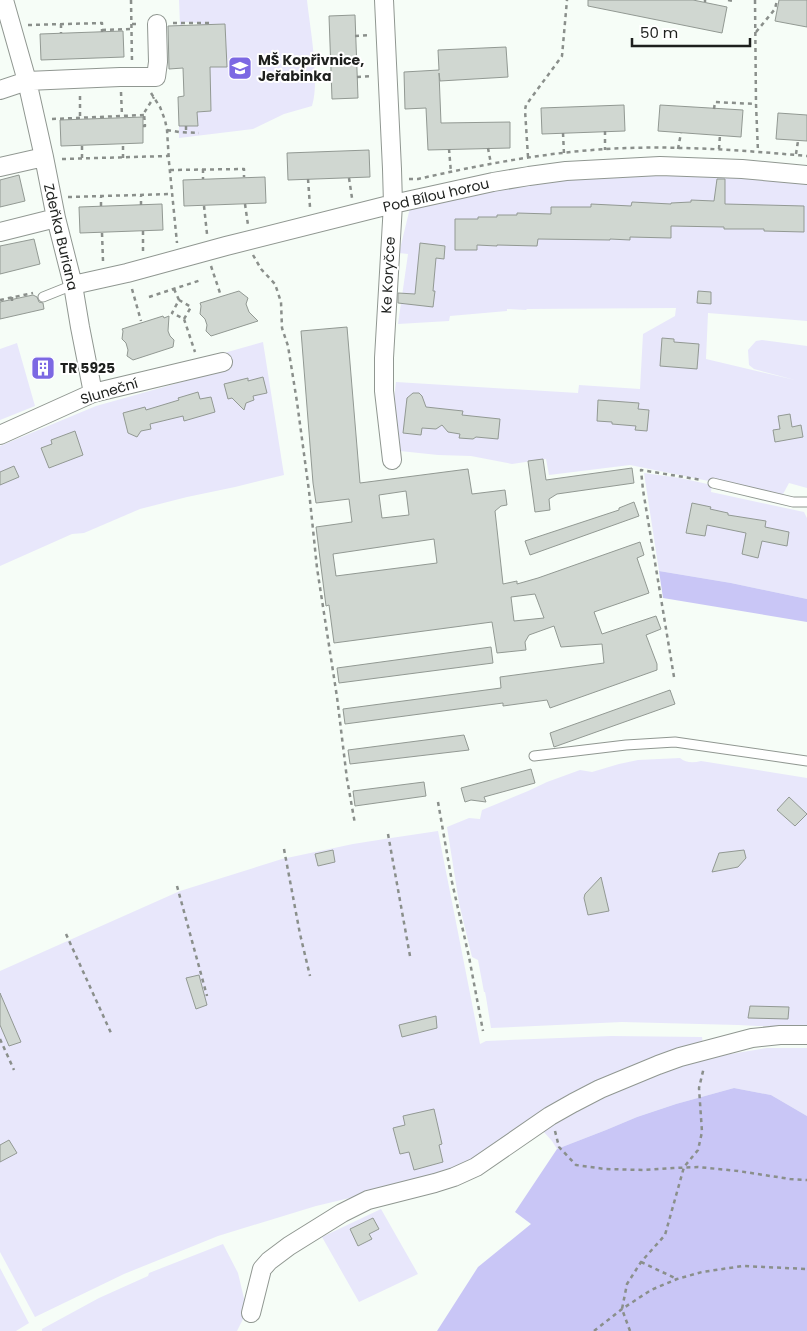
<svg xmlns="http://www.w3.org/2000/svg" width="807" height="1331" font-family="Poppins,sans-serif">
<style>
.green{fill:#e8e7fb}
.forest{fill:#c9c6f6}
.building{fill:#d0d7d1;stroke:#929993;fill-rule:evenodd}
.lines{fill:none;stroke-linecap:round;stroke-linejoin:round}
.lane-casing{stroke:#909791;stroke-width:11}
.street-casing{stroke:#909791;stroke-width:20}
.path{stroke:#8a8f8b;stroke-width:2.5;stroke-dasharray:4 4;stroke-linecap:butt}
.lane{stroke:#fff;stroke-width:9}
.street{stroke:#fff;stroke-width:18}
.labels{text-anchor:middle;stroke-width:4;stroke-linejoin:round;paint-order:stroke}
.poi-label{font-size:14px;font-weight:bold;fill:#1e201e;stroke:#fff;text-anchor:start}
.street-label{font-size:14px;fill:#1e201e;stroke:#fff}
</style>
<rect width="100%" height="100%" fill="#f6fdf7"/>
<path class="green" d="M 179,0 L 307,0 C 310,28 320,80 312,106 L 284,114 L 253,129 L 179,138 L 179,126 L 197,126 L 197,112 L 211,111 L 210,67 L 227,67 L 225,24 L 199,25 L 198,23 L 183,22 L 182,25 L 180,25 Z
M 643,174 L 718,176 L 807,183 L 807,321 L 708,313 L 706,359 L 795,380 L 754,369 L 749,365 L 748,350 L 756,341 L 762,340 L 807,346 L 807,488 L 789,483 L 782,496 L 630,465 L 549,475 L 546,459 L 512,464 L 471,456 L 438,455 L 400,451 L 398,447 L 394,399 L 396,382 L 578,393 L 579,385 L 640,389 L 643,334 L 675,316 L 676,308 L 527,309 L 526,310 L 507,309 L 507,311 L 450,316 L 449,321 L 398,324 L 408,254 L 399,253 L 410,208 L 459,196 L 568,178 Z
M 263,342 L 284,475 L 235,487 L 187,497 L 140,509 L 84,533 L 72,534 L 0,566 L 0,446 L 96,406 L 228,369 L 224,353 Z
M 17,343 L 35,406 L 0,420 L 0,349 Z
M 644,473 L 680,478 L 712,485 L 711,492 L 804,512 L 807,518 L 807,599 L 731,583 L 659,571 Z
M 680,758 C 686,763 693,763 701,761 L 807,778 L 807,1028 L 738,1025 L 622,1022 L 491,1028 L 486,997 L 485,992 L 484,992 L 478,960 L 472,957 L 459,903 L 447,827 L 469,818 L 480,819 L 482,810 L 528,791 L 547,782 L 580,770 L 592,772 L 619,764 L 638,760 Z
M 438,831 L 480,1044 L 486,1041 L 611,1036 L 702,1037 L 703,1045 L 466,1167 L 417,1182 L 316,1206 L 218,1236 L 124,1274 L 35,1317 L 0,1252 L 0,971 L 180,891 L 282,859 L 353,844 L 391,838 Z
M 767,1048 L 807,1048 L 807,1116 L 771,1095 L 734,1088 L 676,1104 L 637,1117 L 606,1130 L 557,1149 L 552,1141 L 542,1130 L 597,1099 L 663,1071 L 706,1058 Z
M 381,1209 L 418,1274 L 359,1302 L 322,1237 Z
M 223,1244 L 238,1273 L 247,1311 L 237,1331 L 42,1331 L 42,1329 L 99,1298 L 148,1276 L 149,1273 Z
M 0,1268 L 29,1323 L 16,1331 L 0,1331 Z"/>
<path class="forest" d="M 659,571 L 731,583 L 807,599 L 807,622 L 663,598 Z
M 734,1088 L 771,1095 L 807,1116 L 807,1331 L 437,1331 L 478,1267 L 531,1224 L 515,1212 L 557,1149 L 606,1130 L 637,1117 L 676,1104 Z"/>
<path class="building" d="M 588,0 L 693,0 L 727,7 L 722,33 L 588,6 Z
M 779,0 L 807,0 L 807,27 L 775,21 Z
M 355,15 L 358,98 L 332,99 L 329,16 Z
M 225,24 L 227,67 L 210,67 L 211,111 L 197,112 L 198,126 L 179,126 L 178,97 L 184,96 L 183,68 L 169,69 L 168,26 Z
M 123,31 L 124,57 L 41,60 L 40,34 Z
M 506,47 L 508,77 L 440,81 L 439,73 L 441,123 L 510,122 L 510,148 L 428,150 L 426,108 L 405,109 L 404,72 L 439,70 L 438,50 Z
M 624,105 L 625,131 L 542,134 L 541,108 Z
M 660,105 L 743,110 L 741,137 L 658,131 Z
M 778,113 L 807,115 L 807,141 L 776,139 Z
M 143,117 L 143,143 L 61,146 L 60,120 Z
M 369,150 L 370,177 L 288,180 L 287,153 Z
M 19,175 L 25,201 L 0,207 L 0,180 Z
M 265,177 L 266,203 L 184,206 L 183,180 Z
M 717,179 L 725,179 L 725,204 L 804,206 L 804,232 L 764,231 L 764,229 L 724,229 L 724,227 L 671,226 L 671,238 L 630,237 L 630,240 L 610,239 L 610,240 L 538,239 L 537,246 L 497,245 L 497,246 L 477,245 L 477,250 L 455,250 L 455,219 L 478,219 L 478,217 L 497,217 L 497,215 L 517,215 L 517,213 L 551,214 L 551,207 L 591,207 L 591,204 L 631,206 L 632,202 L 671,204 L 671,203 L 691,202 L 691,200 L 714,201 Z
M 162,204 L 163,230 L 80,233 L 79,207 Z
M 34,239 L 40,264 L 0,274 L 0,246 Z
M 420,243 L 445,246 L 444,259 L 436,258 L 433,291 L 435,291 L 433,307 L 398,303 L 398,293 L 415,294 Z
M 239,291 L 248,298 L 246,304 L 249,312 L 258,321 L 211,336 L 206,331 L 207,325 L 205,319 L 200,314 L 201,306 L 200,303 Z
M 698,291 L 711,292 L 711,304 L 697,303 Z
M 33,295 L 37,297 L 39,302 L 43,303 L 44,309 L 0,319 L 0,302 Z
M 163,316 L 164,318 L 169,316 L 168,331 L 170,336 L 174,340 L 173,347 L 133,360 L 127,356 L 128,350 L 126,343 L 122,339 L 123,331 L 122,329 Z
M 347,327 L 360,483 L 468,469 L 472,494 L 505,490 L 507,505 L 501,506 L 495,511 L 503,584 L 517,581 L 517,584 L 538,578 L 640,542 L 644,555 L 637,558 L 649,593 L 594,612 L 602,634 L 656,616 L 661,629 L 646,635 L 657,664 L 657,670 L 550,708 L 547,700 L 503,706 L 503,703 L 345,724 L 343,709 L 501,688 L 500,677 L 604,663 L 602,644 L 561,647 L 554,626 L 529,635 L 525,642 L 526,650 L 497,653 L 492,622 L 334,643 L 329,605 L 326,606 L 316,527 L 352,522 L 349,499 L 316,503 L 313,483 L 301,331 ZM 406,491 L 409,515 L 382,518 L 379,495 ZM 434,539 L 437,563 L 336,576 L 333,554 ZM 535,594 L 544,618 L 514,621 L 511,597 Z
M 662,338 L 674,339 L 674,342 L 699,344 L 697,369 L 660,366 Z
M 263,377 L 267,393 L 253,396 L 254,400 L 246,403 L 244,410 L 232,398 L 228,399 L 224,384 L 248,378 L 248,381 Z
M 198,392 L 200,399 L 211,397 L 215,412 L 184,421 L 183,416 L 150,424 L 151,429 L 141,431 L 137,437 L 128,433 L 123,413 L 145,407 L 146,410 L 179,400 L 178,398 Z
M 413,393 L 419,393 L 422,396 L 426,407 L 463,411 L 462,415 L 500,419 L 498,439 L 476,437 L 473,439 L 459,438 L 460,434 L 448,432 L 442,425 L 436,429 L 422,428 L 421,435 L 403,433 L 407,398 Z
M 598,400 L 639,403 L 638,409 L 649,410 L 647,431 L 635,430 L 636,426 L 612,424 L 612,422 L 597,421 Z
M 790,414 L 792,427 L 801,425 L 803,437 L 775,442 L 773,430 L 780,429 L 778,416 Z
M 75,431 L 83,455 L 49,468 L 41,448 L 52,444 L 51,440 Z
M 543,459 L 546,480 L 632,468 L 634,483 L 557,494 L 549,499 L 550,510 L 535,512 L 528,461 Z
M 14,466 L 19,477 L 0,485 L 0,472 Z
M 634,502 L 639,516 L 530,555 L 525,541 L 619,510 L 619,508 Z
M 692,503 L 711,507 L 710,509 L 728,513 L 728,515 L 766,521 L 765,527 L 789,532 L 787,546 L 762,541 L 758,558 L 742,554 L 746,533 L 707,525 L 705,536 L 686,533 Z
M 491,647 L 493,663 L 339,683 L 337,668 Z
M 670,690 L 675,704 L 554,747 L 550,733 Z
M 464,735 L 469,750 L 350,764 L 348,750 Z
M 531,769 L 535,783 L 484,797 L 486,802 L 471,800 L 465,802 L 461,788 Z
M 424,782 L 426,796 L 355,806 L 353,791 Z
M 789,797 L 807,814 L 795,826 L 777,810 Z
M 333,850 L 335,862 L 318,866 L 315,854 Z
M 744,850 L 746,858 L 738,867 L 712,872 L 719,853 Z
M 601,877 L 609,911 L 588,915 L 584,898 L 585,894 Z
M 199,975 L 207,1005 L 196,1009 L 186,978 Z
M 0,993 L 21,1042 L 9,1046 L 0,1025 Z
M 750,1006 L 789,1007 L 788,1019 L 748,1018 Z
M 436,1016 L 437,1028 L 402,1037 L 399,1025 Z
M 434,1109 L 442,1144 L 439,1145 L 443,1162 L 414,1170 L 409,1152 L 400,1154 L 393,1128 L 405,1125 L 403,1116 Z
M 9,1140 L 17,1153 L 0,1162 L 0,1145 Z
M 373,1218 L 379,1229 L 369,1234 L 372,1239 L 358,1246 L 350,1229 Z"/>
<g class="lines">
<g class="lane-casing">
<path id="lane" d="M 43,297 L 73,285
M 713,483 L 793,502 L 807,502
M 534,756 L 626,745 L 675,742 L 807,761"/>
</g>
<g class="street-casing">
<path id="street" d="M 4,0 L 27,81 L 44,157 L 56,218 L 73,285 L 80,327 L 93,393
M 384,0 L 392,169 L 393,204 L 384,358 L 384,391 L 392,460
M 0,90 L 27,81 L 120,77 L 156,77 L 158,62 L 157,24
M 0,167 L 44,157
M 0,232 L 56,218
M 73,285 L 127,273 L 226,246 L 393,204 L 493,182 L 529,176 L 566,171 L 660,166 L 742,169 L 807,175
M 0,435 L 93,393 L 223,362
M 251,1313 L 262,1269 L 269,1261 L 289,1246 L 342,1213 L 368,1200 L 435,1183 L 454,1177 L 476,1167 L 550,1116 L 573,1103 L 600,1089 L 658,1065 L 680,1057 L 752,1038 L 780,1035 L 807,1035"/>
</g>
<path class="path" d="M 131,0 L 132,62
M 728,0 L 734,1 L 735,0
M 755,0 L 756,104 L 758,152
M 705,2 L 705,0
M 173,23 L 211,23 L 211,24
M 61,24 L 61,33
M 132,24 L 140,24
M 28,25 L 102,23 L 102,32
M 102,30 L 131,29
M 756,32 L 775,9 L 777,0
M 355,36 L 369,35
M 357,77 L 371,76
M 121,92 L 122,116
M 151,93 L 160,107 L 165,120 L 167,130 L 169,162 L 177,243
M 80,96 L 80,118
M 714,109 L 715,102 L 756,104
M 52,119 L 144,115
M 143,126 L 145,126 L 144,113 L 154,97
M 186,126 L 186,133
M 167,130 L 179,132 L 199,133
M 605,131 L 605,150
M 563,133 L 564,154
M 82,146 L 82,158
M 488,148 L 491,164
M 449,149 L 451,173
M 678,149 L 681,133
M 719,149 L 720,135
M 796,154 L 798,141
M 528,157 L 525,110 L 526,105 L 562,56 L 567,0
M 123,158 L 123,144
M 62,159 L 168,156
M 203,169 L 203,179
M 170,170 L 244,169 L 244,177
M 349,178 L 352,198
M 308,179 L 310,207
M 409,179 L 418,179 C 480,165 542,153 606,149 C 673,145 740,150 807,156
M 68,197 L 172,194
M 245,204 L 248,225
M 141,205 L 141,196
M 101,206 L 101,197
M 204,206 L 207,234
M 143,231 L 143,252
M 102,233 L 103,261
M 253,255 L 261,269 L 275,284 L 281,302 L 282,328 L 288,346 L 297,402 L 309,491 L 317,568 L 337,697 L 347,779 L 355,824
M 211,266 L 221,296
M 132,289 L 141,321
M 174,289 L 179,300
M 12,297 L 12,302
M 149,297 L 201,280
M 0,300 L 33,293
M 184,319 L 191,307 L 179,300 L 172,313 L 184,319 L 195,352
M 674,677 L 643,490 L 641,470 L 702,480
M 438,802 L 452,882 L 469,957 L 483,1031
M 388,834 L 410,956
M 284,849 L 300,934 L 310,976
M 177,886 L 207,996
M 66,934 L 111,1033
M 0,1039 L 14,1070
M 555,1131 L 559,1147 L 576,1165 L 605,1169 L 644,1170 L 673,1168 L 698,1167 L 738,1171 L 790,1179 L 807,1180
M 641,1262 L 677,1279
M 594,1331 L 622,1309 L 651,1290 L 677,1279 L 702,1272 L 743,1266 L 807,1269
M 630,1331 L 622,1309 L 627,1284 L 641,1262 L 665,1235 L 684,1167 L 698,1150 L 702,1132 L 699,1088 L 704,1067"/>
<use href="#lane" class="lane"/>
<use href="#street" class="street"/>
</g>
<defs>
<g id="school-square" transform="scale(1.25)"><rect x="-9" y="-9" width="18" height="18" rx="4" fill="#7c68e3" stroke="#fff"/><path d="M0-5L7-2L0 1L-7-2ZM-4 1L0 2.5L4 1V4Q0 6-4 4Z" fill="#fff"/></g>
<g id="building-square" transform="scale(1.25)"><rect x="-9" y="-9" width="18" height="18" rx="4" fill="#7c68e3" stroke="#fff"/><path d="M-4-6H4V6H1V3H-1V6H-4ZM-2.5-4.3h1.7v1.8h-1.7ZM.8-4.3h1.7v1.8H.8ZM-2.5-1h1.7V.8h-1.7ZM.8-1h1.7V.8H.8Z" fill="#fff"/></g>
</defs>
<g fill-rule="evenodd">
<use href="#school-square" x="240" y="68"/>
<use href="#building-square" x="43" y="368"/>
</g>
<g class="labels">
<g class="poi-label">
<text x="258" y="65">MŠ Kopřivnice,<tspan x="258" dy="16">Jeřabinka</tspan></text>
<text x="60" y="373">TR 5925</text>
</g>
<g class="street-label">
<text transform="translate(436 195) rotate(-13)" y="5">Pod Bílou horou</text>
<text transform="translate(61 237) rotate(77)" y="5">Zdeňka Buriana</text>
<text transform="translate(388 275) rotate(-87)" y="5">Ke Koryčce</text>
<text transform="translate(109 391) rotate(-17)" y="5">Sluneční</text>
</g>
</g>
<path d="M632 38v8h118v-8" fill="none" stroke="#1e201e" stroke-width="2.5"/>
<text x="640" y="38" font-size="15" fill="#1e201e" stroke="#ffffff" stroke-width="4" paint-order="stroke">50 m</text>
</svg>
